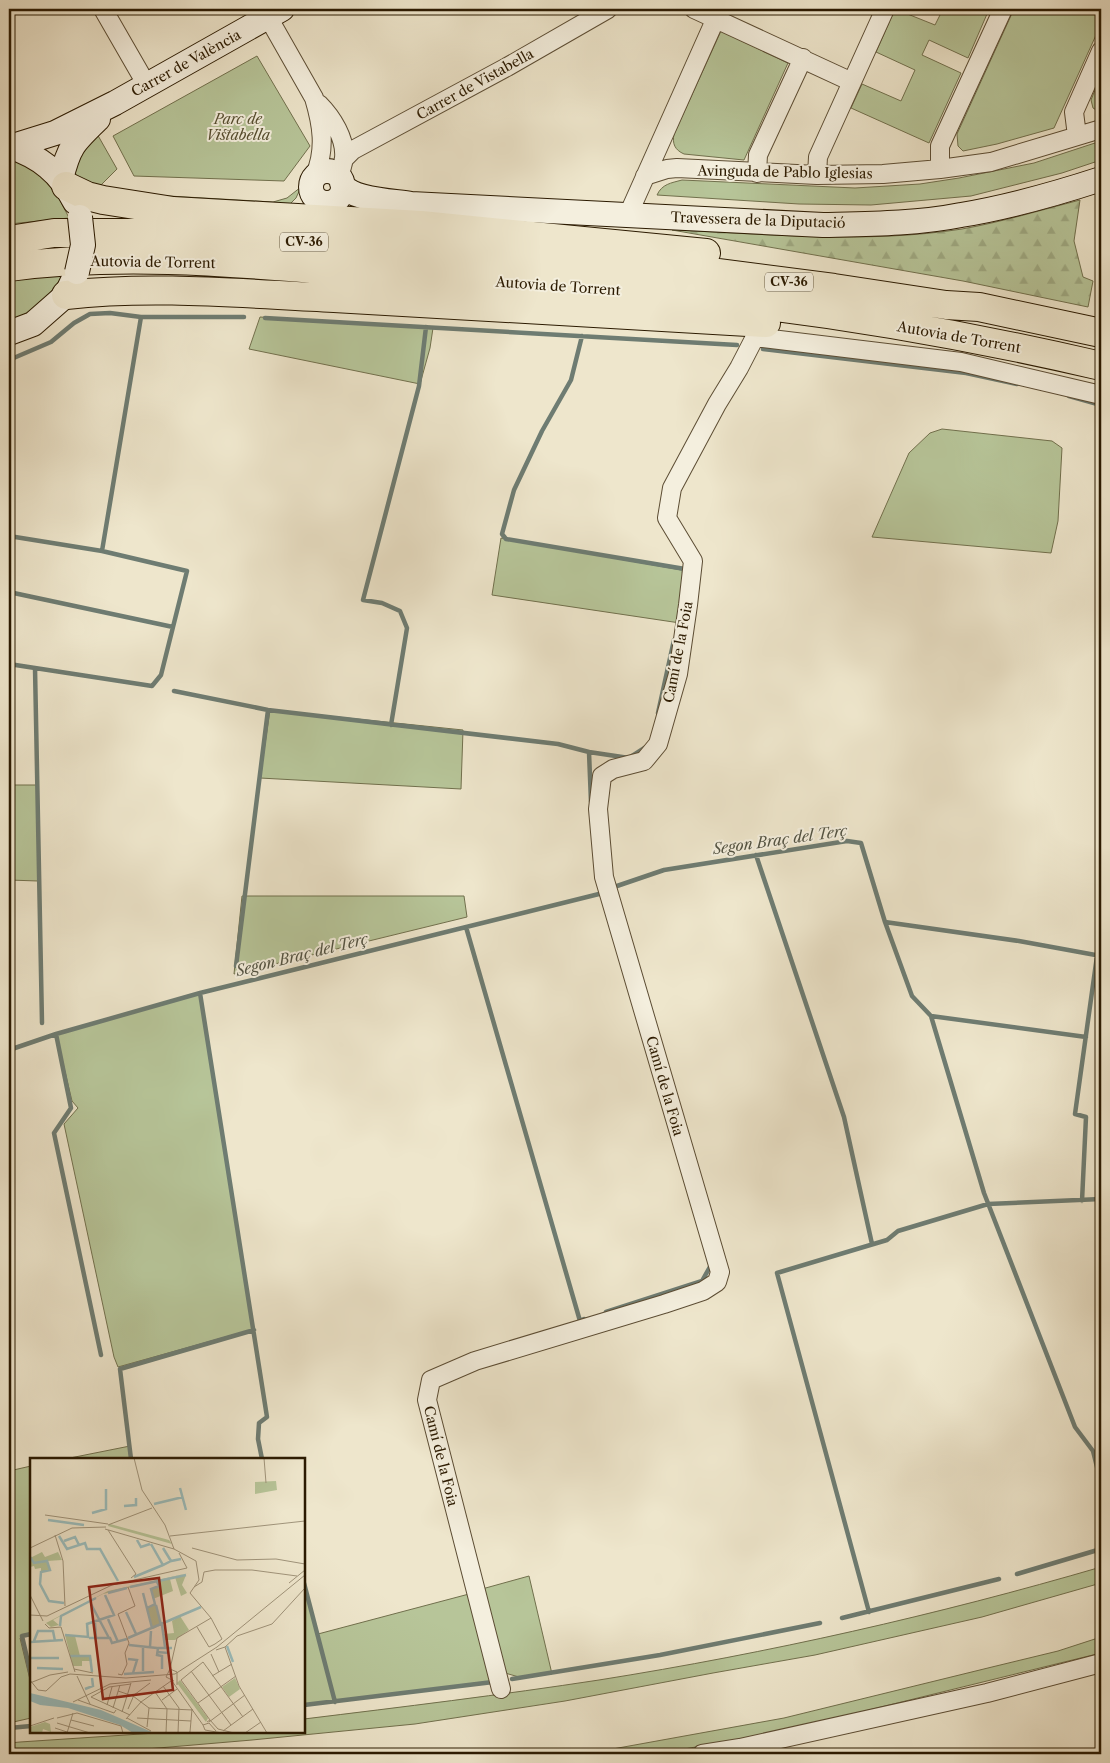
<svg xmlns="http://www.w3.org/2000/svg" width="1110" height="1763" font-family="'Libre Caslon Text',serif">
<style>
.green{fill:#b7c599;stroke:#71704d}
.forest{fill:url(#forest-firs);stroke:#71704d}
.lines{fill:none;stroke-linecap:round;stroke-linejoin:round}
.stream{stroke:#6e7c72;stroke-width:4.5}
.street-casing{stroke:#5c4d34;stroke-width:20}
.secondary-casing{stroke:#2b1a01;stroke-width:26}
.highway-casing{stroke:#2b1a01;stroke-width:30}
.street{stroke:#f4efde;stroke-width:18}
.secondary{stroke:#f4efde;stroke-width:24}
.highway{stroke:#eee6cc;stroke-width:28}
.secondary-bridge-casing{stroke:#2b1a01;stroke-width:26;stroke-linecap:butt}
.secondary-bridge{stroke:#f4efde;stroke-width:24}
.labels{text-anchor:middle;stroke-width:4;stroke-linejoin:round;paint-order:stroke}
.shield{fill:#f4efde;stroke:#675a43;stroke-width:1}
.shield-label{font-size:12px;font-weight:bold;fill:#2b1a01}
.street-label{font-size:14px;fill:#2b1a01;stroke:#f4efde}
.park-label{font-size:14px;font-style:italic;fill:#554d2f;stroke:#f4efde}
.water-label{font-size:15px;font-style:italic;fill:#525343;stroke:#f4efde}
.inset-river{fill:none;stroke:#9bbebe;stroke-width:2.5}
.inset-road{fill:none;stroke:#a0947b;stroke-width:1}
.view{fill:#8f2418;fill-opacity:0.15;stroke:#8f2418;stroke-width:2.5}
.inset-edge{fill:none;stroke:#2b1a01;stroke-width:2.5}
</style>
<defs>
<pattern id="forest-firs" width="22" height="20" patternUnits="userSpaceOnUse" patternTransform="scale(1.25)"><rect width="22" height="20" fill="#b7c599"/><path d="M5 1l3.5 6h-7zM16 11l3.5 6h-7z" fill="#9ea982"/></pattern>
</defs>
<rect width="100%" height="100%" fill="#eee6cc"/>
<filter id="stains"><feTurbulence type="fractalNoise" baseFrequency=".004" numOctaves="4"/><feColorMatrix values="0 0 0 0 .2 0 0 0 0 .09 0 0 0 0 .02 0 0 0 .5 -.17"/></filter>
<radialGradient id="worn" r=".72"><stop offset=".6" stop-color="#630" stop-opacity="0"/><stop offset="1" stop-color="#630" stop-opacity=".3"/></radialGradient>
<path class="green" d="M 895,9 L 935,25 L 943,9 L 977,9 L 987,14 L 968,58 L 929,40 L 922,55 L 961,73 L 929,143 L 851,108 L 862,84 L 901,101 L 915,70 L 876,52 Z
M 1014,9 L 1101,9 L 1101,24 L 1054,128 L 997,144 L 963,151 L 958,146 L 957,134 Z
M 721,31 L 788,63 L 744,160 L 684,154 C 675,150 672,144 674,134 Z
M 257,56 L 310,146 L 284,181 L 134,176 L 113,136 Z
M 1101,75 L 1101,113 L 1093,108 L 1091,100 Z
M 96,132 L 117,169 L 95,191 C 90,187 82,183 78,178 C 66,162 87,144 96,132 Z
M 1101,141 L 1101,160 L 1062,173 L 971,196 L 871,205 L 799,204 L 657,195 C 662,184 671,183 682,180 L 855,188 L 920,184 L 959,178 L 1034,163 Z
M 9,159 C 41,166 56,191 69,218 L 9,224 Z
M 301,187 L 296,198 L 286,208 L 197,206 L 151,195 L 273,202 L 287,198 Z
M 63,275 C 51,295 33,314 9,320 L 9,278 Z
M 260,317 L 433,328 L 430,348 L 420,384 L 249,349 Z
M 942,429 L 1052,441 L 1062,448 L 1058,521 L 1051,553 L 872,537 L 909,453 L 930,433 Z
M 501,538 L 687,571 L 680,623 L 492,595 Z
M 270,710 L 463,730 L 461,789 L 260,778 Z
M 9,785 L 37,785 L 38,881 L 9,880 Z
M 242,896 L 464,896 L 467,917 L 234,974 Z
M 200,993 L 254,1329 L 118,1367 L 114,1357 L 64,1124 L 78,1108 L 72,1101 L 56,1034 Z
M 130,1446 L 132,1459 L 65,1459 Z
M 31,1466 L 31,1635 L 20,1638 L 31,1684 L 31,1718 L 9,1723 L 9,1471 Z
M 1101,1567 L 1101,1583 L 982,1617 L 815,1655 L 713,1673 L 565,1701 L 415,1724 L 252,1740 L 123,1751 L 59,1754 L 9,1754 L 9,1743 L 20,1742 L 171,1732 L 304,1732 L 304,1719 C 402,1707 501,1695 599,1680 C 769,1653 937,1615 1101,1567 Z
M 529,1576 L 552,1674 L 519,1677 L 505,1673 L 482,1589 Z
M 304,1580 L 318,1634 L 469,1594 L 493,1682 L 304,1704 Z
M 1101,1637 L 1101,1653 L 771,1734 L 661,1753 L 585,1754 L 784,1718 L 992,1667 L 1058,1651 Z"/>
<path class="forest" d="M 1080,200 L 1074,241 L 1083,277 L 1093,281 L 1088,307 L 963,281 L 672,230 C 768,234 867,244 962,229 C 1002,222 1041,210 1080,200 Z"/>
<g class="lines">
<path class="stream" d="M 265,318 L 737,345
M 582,336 L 571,380 L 542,431 L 514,490 L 502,534 L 506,539 L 685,569 L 684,572
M 763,349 L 966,373 L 1017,384
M 9,360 L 51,342 L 74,323 L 90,314 L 110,313 L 141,317 L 244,317
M 1069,396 L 1101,405
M 9,536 L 102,551
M 9,592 L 173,627
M 9,664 L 152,686 L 161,675 L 187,571 L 102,551 L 141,317
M 35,668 L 42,1023
M 174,691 L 268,710 L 558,744 L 589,752 L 591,802
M 658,713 L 674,640
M 391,725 L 407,628 L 400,611 L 382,603 L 363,600 L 419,386 L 426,327
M 589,752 L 629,758 L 646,747
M 756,855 L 844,1117 L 872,1244
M 614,887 L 664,870 L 847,841 L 861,843 L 885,922 L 1019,941 L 1101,956
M 885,922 L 912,996 L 931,1016 L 984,1193 L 1075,1427 L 1093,1451 L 1101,1483
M 466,927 L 580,1321 L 584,1319
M 236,966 L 268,710
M 200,993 L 267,1417 L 259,1423 L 258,1439 L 262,1459
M 931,1016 L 1086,1037
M 56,1034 L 71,1108 L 54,1133 L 101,1355
M 9,1050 L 56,1034 L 200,993 L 603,893
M 1082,1201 L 1086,1117 L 1075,1114 L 1097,956
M 606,1312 L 702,1281 L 711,1265
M 131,1459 L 120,1369 L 254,1330
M 1017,1574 L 1101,1549
M 304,1583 L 335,1702
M 869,1612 L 777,1273 L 887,1240 L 898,1231 L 988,1204 L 1101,1199
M 842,1618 L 999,1579
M 31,1634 L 22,1636 L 31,1675
M 512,1679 L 660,1655 L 820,1623
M 304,1705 L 493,1682
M 9,1728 L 31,1726"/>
<g class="street-casing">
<path id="street" d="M 103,9 L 141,75 L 145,86
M 694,9 L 852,82
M 268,17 L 314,98 C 322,125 326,149 315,175
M 319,104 C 332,117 346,139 344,158 C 343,165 340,171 340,178
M 1077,136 L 1074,112 L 1101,51
M 344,159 L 353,150 L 507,67 L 608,9
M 940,169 L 940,146 L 1003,9
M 757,173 L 758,155 L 803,58
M 817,175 L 818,157 L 885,9
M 645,176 L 667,169 L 677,168 L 817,175 L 883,174 L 940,169 L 991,162 L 1101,129
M 628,215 L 720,9
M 501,1689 L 427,1400 L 431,1380 L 475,1361 L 664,1304 L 703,1291 L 717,1282 L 720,1272 L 604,877 L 598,809 L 602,776 L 613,769 L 644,761 L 658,744 L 678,674 L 688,605 L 693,561 L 667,518 L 672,488 L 717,404 L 739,368 L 755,337 L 961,362 L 1101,395
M 702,1754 L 740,1748 L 987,1693 L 1101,1663"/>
</g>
<g class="secondary-casing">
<path id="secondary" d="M 9,146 C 40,157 60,172 75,202
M 10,147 L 55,133 L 115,103 L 282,9
M311 187a16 16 0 1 1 32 0a16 16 0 1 1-32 0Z
M 61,179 C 69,146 74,142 98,119
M 342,183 C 349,200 394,201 411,204 L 823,225 C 869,224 916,224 961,215 C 1009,207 1055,194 1101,179
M 9,333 L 33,324 L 66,295 L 74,278"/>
</g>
<g class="highway-casing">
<path id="highway" d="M 66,186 L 87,196 L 103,200 L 173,211 L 421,225 L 706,253
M 9,240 L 54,233 L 168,233 L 599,262 L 710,272 L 834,288 L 946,305 L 979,307 L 1101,333
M 9,267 C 137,250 267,266 395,275 C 500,282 605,287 709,299 C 841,313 972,336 1101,366
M 66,295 C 155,285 245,294 334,298 C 478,305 622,314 766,323"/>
</g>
<use href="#street" class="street"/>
<use href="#secondary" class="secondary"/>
<use href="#highway" class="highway"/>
<g class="secondary-bridge-casing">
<path id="secondary-bridge" d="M 77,272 L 83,245 L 80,217"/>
</g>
<use href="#secondary-bridge" class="secondary-bridge"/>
</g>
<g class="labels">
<g class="shield">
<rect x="280" y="232.5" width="48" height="19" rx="4"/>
<rect x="765" y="272.5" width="48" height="19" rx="4"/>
</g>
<g class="shield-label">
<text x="304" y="246">CV-36</text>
<text x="789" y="286">CV-36</text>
</g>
<g class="street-label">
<text transform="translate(186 63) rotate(-29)" y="5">Carrer de València</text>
<text transform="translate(475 84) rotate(-29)" y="5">Carrer de Vistabella</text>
<text transform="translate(785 172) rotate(1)" y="5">Avinguda de Pablo Iglesias</text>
<text transform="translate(758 220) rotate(2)" y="5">Travessera de la Diputació</text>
<text transform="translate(153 262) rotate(1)" y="5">Autovia de Torrent</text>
<text transform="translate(558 286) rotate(4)" y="5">Autovia de Torrent</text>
<text transform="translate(959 337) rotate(10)" y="5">Autovia de Torrent</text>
<text transform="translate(678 652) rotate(-79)" y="5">Camí de la Foia</text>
<text transform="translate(665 1086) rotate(74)" y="5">Camí de la Foia</text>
<text transform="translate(441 1456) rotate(76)" y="5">Camí de la Foia</text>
</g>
<g class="park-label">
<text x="238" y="124">Parc de<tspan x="238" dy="16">Vistabella</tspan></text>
</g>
<g class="water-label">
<text transform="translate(780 840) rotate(-8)" y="5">Segon Braç del Terç</text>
<text transform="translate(302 955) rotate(-14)" y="5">Segon Braç del Terç</text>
</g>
</g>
<g transform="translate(30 1458)">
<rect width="275" height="275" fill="#eee6cc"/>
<path d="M 80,66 L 139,82 L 142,86 L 78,68 ZM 12,94 L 15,99 L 28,94 L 32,102 L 17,103 L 20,112 L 11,114 L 11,110 L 5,111 L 4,108 L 0,109 L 0,100 ZM 159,115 L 73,136 L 23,162 L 29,167 L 21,169 L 16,165 L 78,133 ZM 156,117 L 152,127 L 157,135 L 151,138 L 145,119 ZM 140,121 L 143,133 L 123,141 L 121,131 L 129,128 L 127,123 ZM 125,146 L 131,167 L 123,171 L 117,150 ZM 150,158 L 159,172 L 145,182 L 135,182 L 134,176 L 144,175 L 142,163 ZM 35,177 L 45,178 L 50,198 L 60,198 L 62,203 L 52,203 L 52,208 L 43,208 ZM 205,220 L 210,231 L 199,239 L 192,229 ZM 15,264 L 20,266 L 21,274 L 13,271 L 12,275 L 0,275 L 0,269 Z" fill="#b7c599"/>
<path d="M 150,222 L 178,260 L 176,264 L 147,225 Z" fill="#b7c599"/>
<path d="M 246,23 L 247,32 L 225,36 L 225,24 Z" fill="#b7c599"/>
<path d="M 0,235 L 71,252 L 124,275 L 103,275 L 90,267 L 38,250 L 10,247 L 0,243 Z" fill="#9bbebe"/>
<path class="inset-river" d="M 150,30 L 156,52M 124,46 L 153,39M 94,48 L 106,47 L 106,40M 62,55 L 76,51 L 76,31M 18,62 L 54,67M 29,78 L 37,91 L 55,85 L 57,91 L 70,91 L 88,123M 107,82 L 111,89 L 120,86M 34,83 L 45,79 L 49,87M 121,86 L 133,107 L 141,103M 133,90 L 141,103 L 151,101M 0,99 L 4,105 L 17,103 L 20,112 L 11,114 L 10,126 L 19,143 L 34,145M 104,119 L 133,107M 100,129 L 156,117M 78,135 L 97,130M 113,135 L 122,170M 61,146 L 79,180M 126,147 L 131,167M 117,150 L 125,146 L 121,131 L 129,128 L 127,124M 96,154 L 106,176M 78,161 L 88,184M 65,165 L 66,180M 132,167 L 135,189M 30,168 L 31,158 L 66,140M 35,177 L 58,179 L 57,166 L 84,157 L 75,137M 59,180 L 80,180 L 82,185 L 97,181M 98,180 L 171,149M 4,183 L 8,173 L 23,173 L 25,183M 0,184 L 33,182M 99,187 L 127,190M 197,188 L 203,204M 120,189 L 121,173M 113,190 L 113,213M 127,194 L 138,195 L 138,191M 40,198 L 60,198 L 62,214M 0,200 L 29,200M 98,201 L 107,202 L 103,215M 7,210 L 33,211M 132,211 L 132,198 L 127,197 L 128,190 L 142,190M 94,216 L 124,214M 55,231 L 63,228 L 62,220"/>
<path class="inset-road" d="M 92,0 L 108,0M 104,0 L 112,32 L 135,67 L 144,91 L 166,103 L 169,122 L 160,135 L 181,160 L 147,180 L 140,211M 234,0 L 236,25M 15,57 L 78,66M 78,67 L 122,50M 75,71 L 144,91M 78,72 L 106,116 L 101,120M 25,77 L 33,103 L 35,148M 140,78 L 275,63M 0,90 L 42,70 L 76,69M 162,90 L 207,102 L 246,101 L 275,106M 259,125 L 275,112M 164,129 L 172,124 L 174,114 L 185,112 L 222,112 L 267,118M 0,137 L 13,163M 0,157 L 17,158 L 82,127 L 157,110 L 149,95M 15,166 L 19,170 L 31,169 L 45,214M 167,169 L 179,189 L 185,186 L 192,181 L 181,160M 195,189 L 209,228 L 237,275M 186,192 L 195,189 L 207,178 L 242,166 L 275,130M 181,196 L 189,214M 173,204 L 151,222 L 180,262 L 177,264M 173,204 L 213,259M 44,211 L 63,215M 161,213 L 201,267M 88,216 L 92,217 L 97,206 L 95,195 L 99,185 L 88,156 L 105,148 L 98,129M 47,218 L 60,246M 182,218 L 202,206M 0,222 L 8,232 L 16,233 L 31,219 L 40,216 L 96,220 L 145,216 L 187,189 L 275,117M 142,223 L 173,267M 144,223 L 136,219 L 140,211 L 147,214 L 147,227M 0,225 L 20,217 L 38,214M 133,228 L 149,250 L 148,275M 88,233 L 103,238 L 119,250 L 163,252M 125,234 L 137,251 L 136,275M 48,242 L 84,255 L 86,252M 132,242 L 147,231M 43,244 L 80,226 L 121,222M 168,245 L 206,218M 77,247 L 82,229M 83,250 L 90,227M 98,251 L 104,237 L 120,225M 92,254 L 101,225M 100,257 L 61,239 L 79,229 L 101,226M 27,260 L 47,255 L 91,268 L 93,275M 97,260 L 121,273M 107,260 L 161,263M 96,261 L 111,244 L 141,223M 41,262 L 64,268M 180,262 L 188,271 L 204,275M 179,264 L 215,237M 27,265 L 60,275M 0,268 L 24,260M 117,269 L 119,250M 25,270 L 40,275M 186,273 L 179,265 L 173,267 L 175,272 L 192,275M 193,273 L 223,251M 37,275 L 43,255M 157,275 L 160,274 L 162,251M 215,275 L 231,264"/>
<path class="view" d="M 129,120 L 143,232 L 73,241 L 59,129 Z"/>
<rect width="275" height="275" class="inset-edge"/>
</g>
<rect width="1110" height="1763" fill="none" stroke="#eee6cc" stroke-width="30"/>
<rect x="10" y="10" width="1090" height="1743" fill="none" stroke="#2b1a01" stroke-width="2.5"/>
<rect x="15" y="15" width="1080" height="1733" fill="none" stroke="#2b1a01"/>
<rect width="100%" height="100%" filter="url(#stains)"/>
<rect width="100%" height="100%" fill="url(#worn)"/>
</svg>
